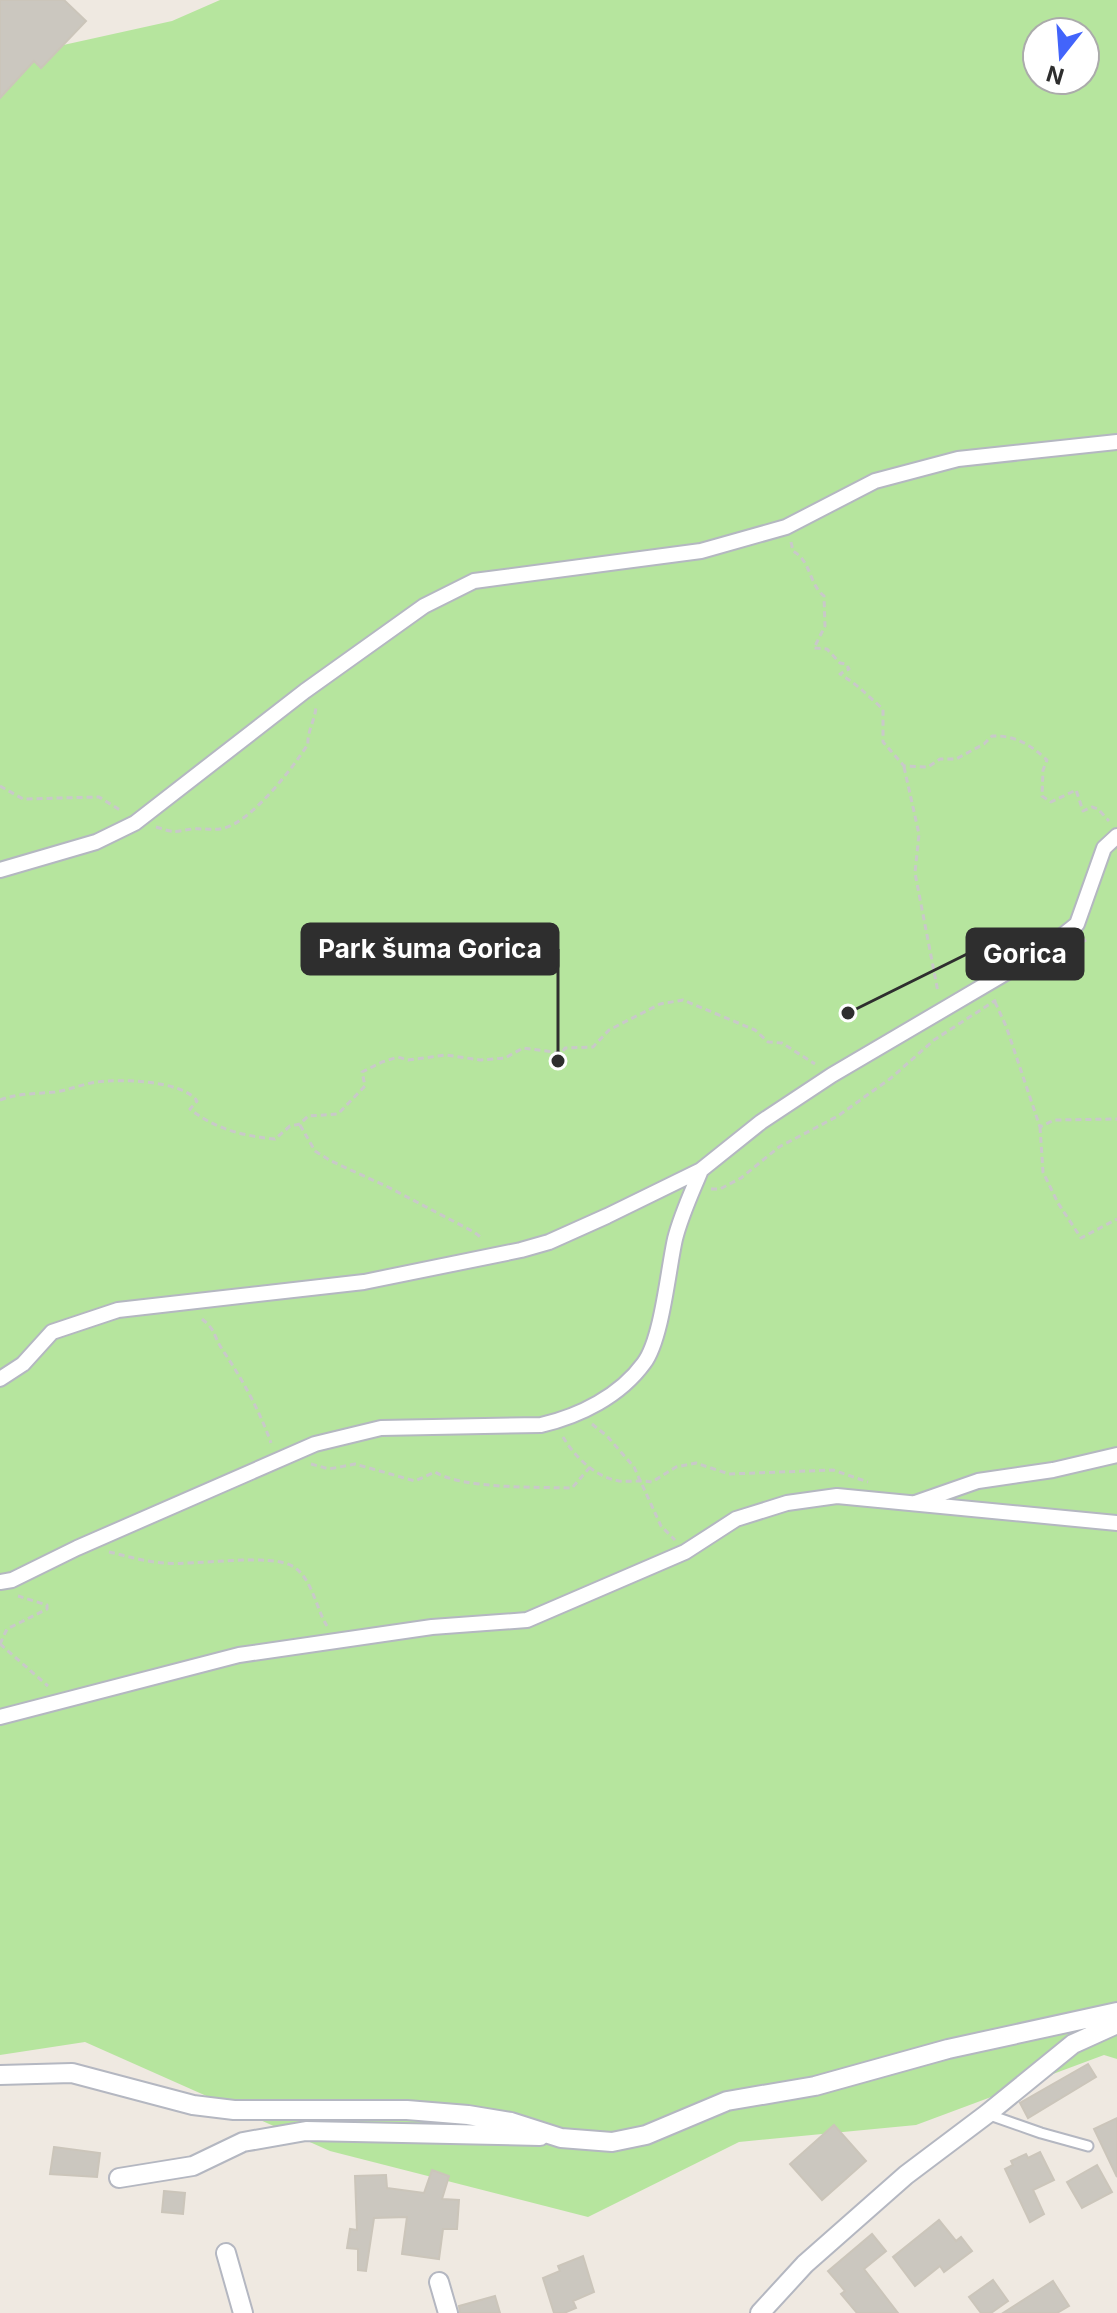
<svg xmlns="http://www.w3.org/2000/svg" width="1117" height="2313" font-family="Inter,sans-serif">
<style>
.green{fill:#b6e59e;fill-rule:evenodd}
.building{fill:#cbc7bf;stroke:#cbc5ba;stroke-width:2}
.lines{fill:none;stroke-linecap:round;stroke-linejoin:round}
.service-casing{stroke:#b4b7c1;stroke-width:13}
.pedestrian-casing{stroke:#b4b7c1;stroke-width:18}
.minor-casing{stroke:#b4b7c1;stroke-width:22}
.path{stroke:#c9c9c9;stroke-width:3;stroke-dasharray:6 4;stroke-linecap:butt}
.service{stroke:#fff;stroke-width:9}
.pedestrian{stroke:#fff;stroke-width:14}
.minor{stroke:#fff;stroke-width:18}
.leader{fill:none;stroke:#2e2e2e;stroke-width:3}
.callout-dot{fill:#2e2e2e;stroke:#fff;stroke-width:3}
.callout{fill:#2e2e2e;stroke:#2e2e2e;stroke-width:3}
.callout-label{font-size:26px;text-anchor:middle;font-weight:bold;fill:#fff}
</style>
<rect width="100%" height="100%" fill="#efe9e1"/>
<path class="green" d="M 220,0 L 1117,0 L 1117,2059 L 1104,2055 L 916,2125 L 739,2142 L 588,2217 L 330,2151 L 85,2042 L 0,2055 L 0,59 L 172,21 ZM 1037,32 L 1085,32 L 1085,80 L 1037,80 Z"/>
<path class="building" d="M 0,0 L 64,0 L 86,21 L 41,68 L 34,61 L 0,98 Z
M 1088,2064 L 1096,2077 L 1028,2118 L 1020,2103 Z
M 1117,2118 L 1117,2177 L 1094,2129 Z
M 834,2125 L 866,2161 L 822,2200 L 790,2164 Z
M 54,2147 L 100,2153 L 97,2177 L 50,2174 Z
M 1040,2152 L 1054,2180 L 1033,2190 L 1044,2214 L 1030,2222 L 1005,2169 L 1013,2165 L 1011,2161 L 1026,2154 L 1028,2158 Z
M 1097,2165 L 1112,2192 L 1082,2208 L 1067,2182 Z
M 432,2170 L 449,2176 L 442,2199 L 459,2200 L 457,2229 L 443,2229 L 439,2259 L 402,2254 L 407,2217 L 374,2218 L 366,2271 L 358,2270 L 358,2249 L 347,2248 L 350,2229 L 357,2230 L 355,2176 L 386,2175 L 387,2188 L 424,2193 Z
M 164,2191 L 185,2193 L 183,2214 L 162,2212 Z
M 939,2220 L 956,2241 L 961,2237 L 972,2251 L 944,2272 L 940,2266 L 915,2286 L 893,2257 Z
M 872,2234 L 886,2251 L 864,2269 L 898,2313 L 857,2313 L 841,2294 L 845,2291 L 828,2271 Z
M 583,2256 L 594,2292 L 573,2301 L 576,2308 L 564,2313 L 554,2313 L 543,2278 L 560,2271 L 558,2266 Z
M 993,2280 L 1008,2301 L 991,2313 L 981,2313 L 969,2297 Z
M 1053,2281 L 1069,2306 L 1057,2313 L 1003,2313 Z
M 495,2296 L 500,2313 L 460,2313 L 459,2306 Z"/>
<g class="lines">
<g class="service-casing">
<path id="service" d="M 987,2114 L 1041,2133 L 1088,2146"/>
</g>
<g class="pedestrian-casing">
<path id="pedestrian" d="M 0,870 L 96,842 L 135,823 L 305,691 L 424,606 L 474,581 L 701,551 L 786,527 L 875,481 L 958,459 L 1117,442
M 0,1379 L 23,1364 L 52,1332 L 118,1310 L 364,1282 L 521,1250 L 549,1242 L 607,1216 L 701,1170 L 761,1122 L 832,1075 L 1043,951 L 1077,924 L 1104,848 L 1117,836
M 915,1503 L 978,1481 L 1053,1470 L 1117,1455
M 0,1582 L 12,1580 L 77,1548 L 315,1444 L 381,1428 L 541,1425 C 580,1416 620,1396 644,1363 C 662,1339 668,1270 675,1239 C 681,1215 692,1192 701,1170
M 0,1717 L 239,1655 L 432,1627 L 527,1620 L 685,1552 L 736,1519 L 787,1503 L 837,1496 L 1117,1523"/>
</g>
<g class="minor-casing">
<path id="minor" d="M 0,2075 L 72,2073 L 193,2105 L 234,2110 L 407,2110 L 468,2115 L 511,2122 L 561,2138 L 612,2142 L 646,2135 L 727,2101 L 815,2086 L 948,2049 L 1117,2012
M 119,2178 L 193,2166 L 243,2142 L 306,2131 L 540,2136
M 226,2253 L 243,2313
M 439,2282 L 448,2313
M 760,2313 L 805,2264 L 906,2175 L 987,2114 L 1073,2044 L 1117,2024"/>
</g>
<path class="path" d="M 791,542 L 793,551 C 812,562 808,583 824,596 L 825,626 L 814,648 L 827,649 L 840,663 L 846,664 L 849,669 L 840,674 C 857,684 868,696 883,709 L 883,742 L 904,766 L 928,767 L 940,759 L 956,759 L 984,744 L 992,736 C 1015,735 1031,745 1047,760 L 1043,770 L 1042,796 L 1051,802 L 1076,790 L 1083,811 L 1092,807 L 1098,809 L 1109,821
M 904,767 L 919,834 L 915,873 L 938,992
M 0,786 L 23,799 L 99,797 L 120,810
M 156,827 C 175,833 173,832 192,829 C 203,828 214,831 224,828 C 251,822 293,768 308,744 C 307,731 316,719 316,705
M 1070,953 L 1086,943 L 1084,939
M 995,1002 L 1006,1026 L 1040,1127 L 1054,1120 L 1117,1119
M 0,1100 C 19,1093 35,1094 55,1092 C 69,1090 82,1084 97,1082 C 120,1079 182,1080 197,1101 L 190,1109 C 215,1129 243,1136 275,1139 L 290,1126 L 300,1124 L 308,1116 L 338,1114 L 365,1086 L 362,1072 L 382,1062 L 398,1057 L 408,1060 L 446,1055 L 480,1060 L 505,1058 L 523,1048 L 562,1053 L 565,1048 L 593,1047 L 609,1030 L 660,1004 L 683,1000 L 755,1030 L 768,1042 L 782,1043 L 815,1064
M 300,1125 L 315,1151 L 331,1161 L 388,1187 L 474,1232 L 483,1239
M 1040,1127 L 1043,1172 L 1058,1203 L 1081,1238 L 1117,1219
M 711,1189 L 720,1189 L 741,1178 L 779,1147 L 838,1116 L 891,1078 L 934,1040 L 996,1000
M 202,1319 C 216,1330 213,1335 222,1349 C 242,1379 259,1409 271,1443
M 592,1424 L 607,1436 L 634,1467 L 661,1526 L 675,1540
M 563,1437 C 575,1457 595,1477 619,1481 C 630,1482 641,1480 652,1482 L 676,1467 L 696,1463 L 729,1474 L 833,1470 L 868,1482
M 311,1464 L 329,1469 L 355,1464 L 415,1481 L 435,1472 C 462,1489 538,1487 572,1488 L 590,1467
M 109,1552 C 127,1556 146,1562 164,1563 C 195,1566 271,1552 294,1567 C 313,1580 316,1609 327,1626
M 0,1644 L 7,1629 L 47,1609 L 47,1605 L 18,1596
M 0,1644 L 48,1686"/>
<use href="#service" class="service"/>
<use href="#pedestrian" class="pedestrian"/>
<use href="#minor" class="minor"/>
</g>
<path class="leader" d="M558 1061L558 949M848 1013L967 954"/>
<g class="callout-dot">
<circle cx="558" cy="1061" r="8"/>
<circle cx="848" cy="1013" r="8"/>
</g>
<g class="callout">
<rect x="302" y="924" width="256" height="50" rx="8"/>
<rect x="967" y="929" width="116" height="50" rx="8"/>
</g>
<g class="callout-label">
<text x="430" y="958">Park šuma Gorica</text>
<text x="1025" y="963">Gorica</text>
</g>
<g transform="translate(1061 56) rotate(197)"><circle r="38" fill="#ffffff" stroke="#ababab" stroke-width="2"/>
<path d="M0-6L14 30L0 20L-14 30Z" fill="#4264fb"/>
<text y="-12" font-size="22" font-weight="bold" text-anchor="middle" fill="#2e2e2e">N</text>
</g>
</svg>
